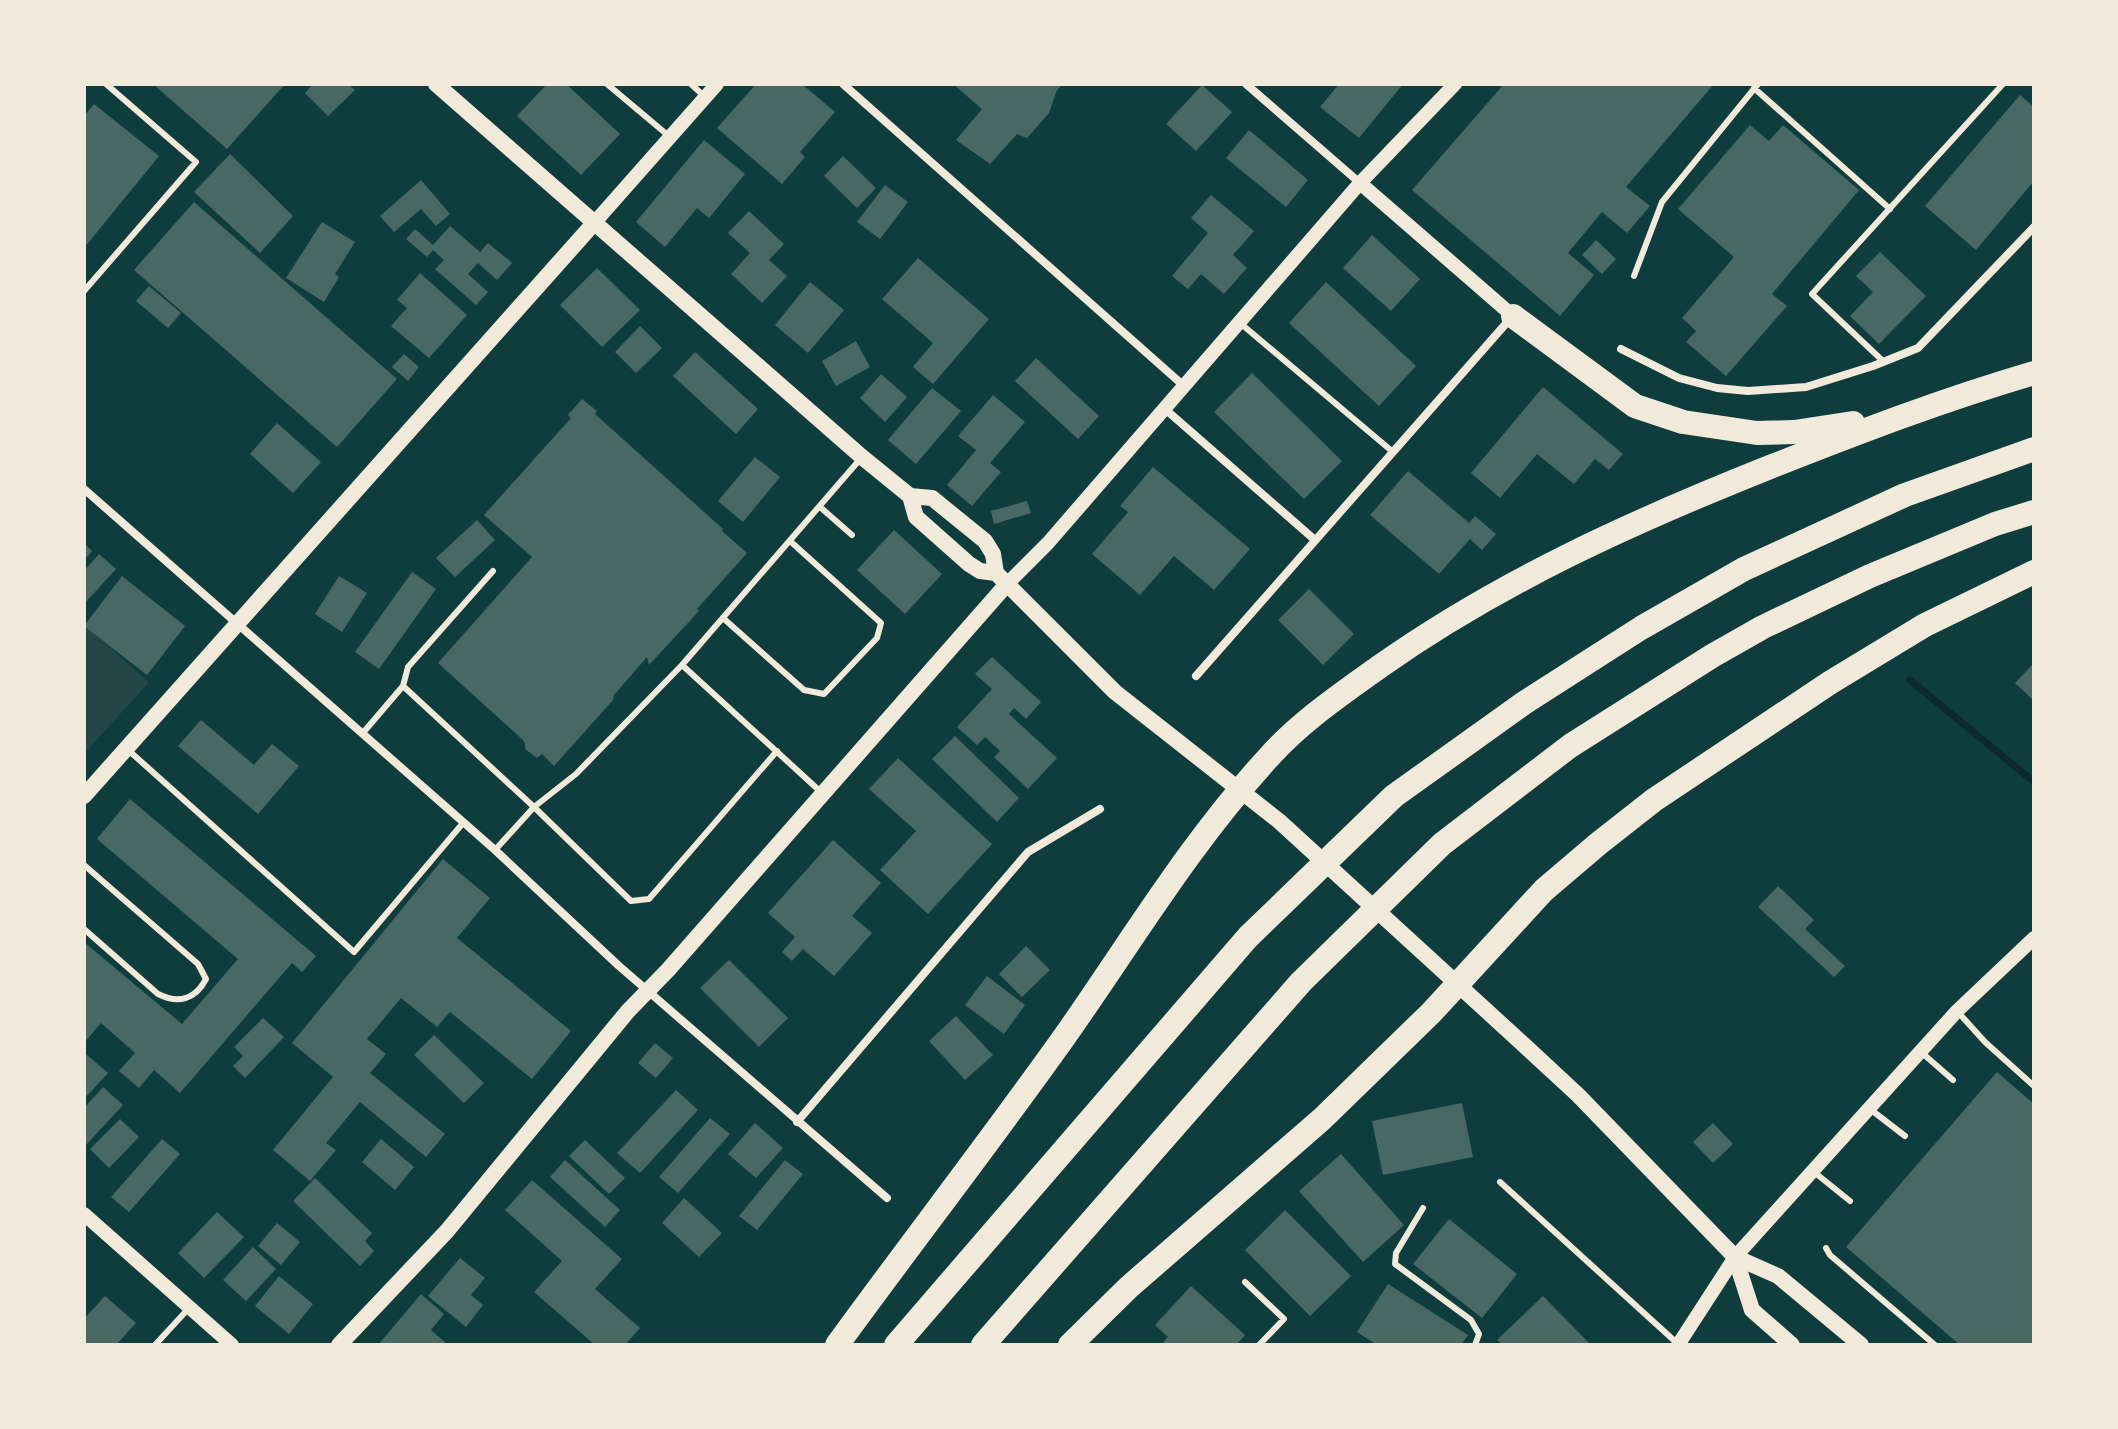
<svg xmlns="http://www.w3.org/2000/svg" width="2118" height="1429" font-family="'Source Serif 4',serif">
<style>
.green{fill:#244646}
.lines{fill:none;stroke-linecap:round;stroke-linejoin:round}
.stream{stroke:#0a2a2b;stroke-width:7}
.building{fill:#486865}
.service{stroke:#f1e9da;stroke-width:6}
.minor{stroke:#f1e9da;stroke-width:8}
.tertiary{stroke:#f1e9da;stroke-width:14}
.secondary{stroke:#f1e9da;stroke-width:16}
.motorway{stroke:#f1e9da;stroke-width:24}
</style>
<rect width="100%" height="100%" fill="#0f3d3e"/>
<path class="green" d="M 84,625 L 149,682 L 84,754 Z"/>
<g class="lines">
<path class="stream" d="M 1910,680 L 2034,782"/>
</g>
<path class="building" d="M 153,84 L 285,84 L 227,149 Z
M 313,84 L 348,84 L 355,90 L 328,116 L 305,93 Z
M 547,84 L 566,84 L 620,134 L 581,175 L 517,116 Z
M 756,84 L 802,84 L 835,112 L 800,152 L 805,157 L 782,184 L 717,128 Z
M 953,84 L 1063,84 L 1057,90 L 1049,113 L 1027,138 L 1017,134 L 990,164 L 956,140 L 982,109 Z
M 1339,84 L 1403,84 L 1359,138 L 1320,107 Z
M 1504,84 L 1714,84 L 1626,187 L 1650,206 L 1627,233 L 1602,212 L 1568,253 L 1594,275 L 1560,316 L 1412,190 Z
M 1202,85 L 1232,112 L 1196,151 L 1166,124 Z
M 2020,95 L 2034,107 L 2034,181 L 1976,250 L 1925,206 Z
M 94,104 L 159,156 L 84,248 L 84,116 Z
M 1750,125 L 1769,141 L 1783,125 L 1859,190 L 1772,294 L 1787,306 L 1726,376 L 1686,342 L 1696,331 L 1682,318 L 1734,257 L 1678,209 Z
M 1249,130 L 1308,180 L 1286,207 L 1226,158 Z
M 704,140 L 745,174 L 709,218 L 697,208 L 665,247 L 636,222 Z
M 230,154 L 293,216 L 260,253 L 194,192 Z
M 843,156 L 876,188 L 857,208 L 824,176 Z
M 421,180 L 450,214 L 436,226 L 421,209 L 394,232 L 380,216 Z
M 885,185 L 908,202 L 880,239 L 857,222 Z
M 1211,195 L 1254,231 L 1233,255 L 1247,268 L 1224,294 L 1201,274 L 1188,289 L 1172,276 L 1208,233 L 1191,218 Z
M 194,202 L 397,379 L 337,447 L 134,270 Z
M 749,211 L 784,244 L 769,260 L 787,276 L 762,303 L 731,274 L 750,253 L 728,233 Z
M 322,222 L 355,242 L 335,274 L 339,277 L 324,302 L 286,278 Z
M 450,226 L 480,252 L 488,243 L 512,263 L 497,280 L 478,263 L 468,274 L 488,292 L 476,305 L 435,269 L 444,260 L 433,250 L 427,257 L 406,239 L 415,229 L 433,245 Z
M 1372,235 L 1420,279 L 1391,311 L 1343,268 Z
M 1596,240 L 1616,259 L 1602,274 L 1582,255 Z
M 1880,252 L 1926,296 L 1879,344 L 1850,316 L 1873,292 L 1856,276 Z
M 918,258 L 989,319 L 933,384 L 913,367 L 933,343 L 882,299 Z
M 597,268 L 640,310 L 602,347 L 560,305 Z
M 420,273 L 467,315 L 429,358 L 391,326 L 407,308 L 397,300 Z
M 810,282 L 844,310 L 808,353 L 775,325 Z
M 1326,282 L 1416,366 L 1379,406 L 1289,323 Z
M 149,286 L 181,313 L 168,328 L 136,301 Z
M 640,326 L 662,348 L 636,373 L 615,352 Z
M 856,341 L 870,367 L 836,386 L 822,361 Z
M 695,352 L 758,409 L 736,434 L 673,376 Z
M 404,354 L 419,367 L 408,381 L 392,367 Z
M 1036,358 L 1099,416 L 1078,439 L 1015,381 Z
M 1252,373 L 1342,461 L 1304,499 L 1214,412 Z
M 881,374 L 907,397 L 885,422 L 860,398 Z
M 1543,387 L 1623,454 L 1609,470 L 1595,459 L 1574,484 L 1537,454 L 1500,498 L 1471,473 Z
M 932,388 L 961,411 L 916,464 L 888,440 Z
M 993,395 L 1025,422 L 990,463 L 1001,472 L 972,506 L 947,485 L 976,450 L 958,436 Z
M 582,399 L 597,411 L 595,414 L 723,529 L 722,531 L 747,553 L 697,609 L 699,611 L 649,665 L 647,657 L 614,695 L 613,700 L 554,766 L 542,754 L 537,758 L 525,749 L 525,743 L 522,739 L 438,663 L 532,557 L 484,515 L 571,418 L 568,415 Z
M 277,423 L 321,462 L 293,493 L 250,454 Z
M 755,457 L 780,477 L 743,522 L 718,501 Z
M 1153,467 L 1250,549 L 1214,590 L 1174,556 L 1140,595 L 1092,554 L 1128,512 L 1120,506 Z
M 1408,471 L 1469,523 L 1475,516 L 1496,534 L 1482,550 L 1470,539 L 1439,574 L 1370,515 Z
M 1027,501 L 1031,513 L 994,524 L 991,511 Z
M 477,520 L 495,540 L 455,577 L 436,558 Z
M 894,530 L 942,574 L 905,614 L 857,570 Z
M 84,543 L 92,551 L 84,560 Z
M 99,554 L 116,569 L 84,604 L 84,571 Z
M 412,572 L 436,589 L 379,669 L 355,652 Z
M 122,576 L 185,626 L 147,675 L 84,626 Z
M 339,576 L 367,593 L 342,632 L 315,614 Z
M 1309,589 L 1354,634 L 1323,665 L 1278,620 Z
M 992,657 L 1041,702 L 1026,719 L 1014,708 L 1009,714 L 1057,758 L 1028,789 L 994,757 L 1000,751 L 985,737 L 977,745 L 957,727 L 992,689 L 975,674 Z
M 2032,665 L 2034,667 L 2034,701 L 2015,683 Z
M 201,720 L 254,765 L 272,744 L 299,766 L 258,814 L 178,746 Z
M 955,736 L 1019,798 L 997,822 L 932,759 Z
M 898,758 L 992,844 L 928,914 L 880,870 L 916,831 L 869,789 Z
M 130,799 L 316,956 L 302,972 L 292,963 L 180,1093 L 154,1070 L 139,1088 L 119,1071 L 135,1053 L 101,1023 L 84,1043 L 84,942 L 182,1024 L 238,959 L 97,839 Z
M 833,840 L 881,883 L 852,916 L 872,933 L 834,976 L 803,949 L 792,961 L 782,952 L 795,937 L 768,913 Z
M 443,859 L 490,898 L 457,938 L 571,1031 L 532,1079 L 450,1012 L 437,1027 L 401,998 L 367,1039 L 386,1054 L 370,1073 L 445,1134 L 426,1157 L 360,1102 L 326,1143 L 336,1150 L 310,1181 L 273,1150 L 333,1077 L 292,1043 Z
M 1778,886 L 1814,920 L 1805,929 L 1845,966 L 1834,977 L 1758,907 Z
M 1026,946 L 1050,970 L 1022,997 L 999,974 Z
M 729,960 L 788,1018 L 759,1047 L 700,988 Z
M 987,976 L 1025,1005 L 1004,1034 L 965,1005 Z
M 956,1016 L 993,1055 L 965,1080 L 929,1041 Z
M 263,1018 L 284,1037 L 245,1078 L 233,1066 L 243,1056 L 234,1047 Z
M 434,1035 L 484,1083 L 464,1103 L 414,1055 Z
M 655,1043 L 673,1058 L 656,1078 L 638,1063 Z
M 87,1055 L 108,1073 L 84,1099 L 84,1058 Z
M 1997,1072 L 2034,1104 L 2034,1345 L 1960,1345 L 1846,1247 Z
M 103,1087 L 123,1105 L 86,1145 L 84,1108 Z
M 676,1090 L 698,1110 L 640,1173 L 617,1153 Z
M 1462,1103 L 1473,1157 L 1383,1175 L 1372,1121 Z
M 710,1118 L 730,1134 L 678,1193 L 659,1177 Z
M 120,1119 L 139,1137 L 109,1168 L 90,1149 Z
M 755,1123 L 783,1148 L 756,1178 L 728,1154 Z
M 1713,1123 L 1733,1144 L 1713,1163 L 1693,1142 Z
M 162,1139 L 180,1154 L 129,1212 L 111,1197 Z
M 381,1139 L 414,1167 L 395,1190 L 362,1162 Z
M 585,1140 L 625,1178 L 609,1194 L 569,1156 Z
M 1341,1154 L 1404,1225 L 1363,1262 L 1299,1191 Z
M 565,1160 L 620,1210 L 605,1227 L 550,1177 Z
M 785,1160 L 803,1174 L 757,1230 L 739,1216 Z
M 315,1178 L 372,1233 L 365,1241 L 374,1251 L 360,1266 L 293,1201 Z
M 532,1180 L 622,1259 L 595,1289 L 640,1328 L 625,1345 L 595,1345 L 534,1292 L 562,1261 L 505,1210 Z
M 684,1198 L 722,1233 L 699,1257 L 662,1223 Z
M 1285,1210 L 1351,1276 L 1310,1316 L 1245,1250 Z
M 217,1212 L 244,1237 L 204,1278 L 178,1253 Z
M 1449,1219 L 1517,1274 L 1482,1318 L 1413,1264 Z
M 277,1223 L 300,1242 L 281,1265 L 258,1246 Z
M 253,1247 L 276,1269 L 246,1301 L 223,1280 Z
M 460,1258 L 485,1278 L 471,1295 L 483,1305 L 466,1327 L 428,1296 Z
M 279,1276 L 313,1304 L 289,1334 L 255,1306 Z
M 1388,1284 L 1468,1335 L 1461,1345 L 1377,1345 L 1357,1332 Z
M 1191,1286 L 1245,1335 L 1236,1345 L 1161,1345 L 1168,1337 L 1155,1325 Z
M 421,1294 L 444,1314 L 431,1330 L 448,1345 L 378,1345 Z
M 105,1296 L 136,1323 L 116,1345 L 88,1345 L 84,1341 L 84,1319 Z
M 1543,1296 L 1591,1345 L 1503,1345 L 1497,1340 Z"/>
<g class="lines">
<path class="service" d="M 607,84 L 670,137
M 691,84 L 705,97
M 1754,88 L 1890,209
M 1634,276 L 1662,202 L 1758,84
M 84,291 L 196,162 L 106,84
M 1240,323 L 1393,452
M 1884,362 L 1812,294 L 2003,84
M 820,507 L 852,535
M 723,618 L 804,690 L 824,694 L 877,638 L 881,623 L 790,541
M 682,665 L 576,774 L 534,807 L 631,901 L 649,899 L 777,751
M 403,686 L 534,807 L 495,850
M 362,734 L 403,686 L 408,667 L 493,571
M 127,749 L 354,952 L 463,823
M 822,793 L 682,665 L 862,457
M 84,865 L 198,964 L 206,979 C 195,1000 178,1004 158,994 L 84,929
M 1957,1011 L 1985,1042 L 2034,1086
M 1921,1052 L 1953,1080
M 1870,1109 L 1905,1136
M 1814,1172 L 1850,1201
M 1500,1182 L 1678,1344
M 1423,1208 L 1396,1253 L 1395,1264 L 1471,1320 L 1479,1334 L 1475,1345
M 1826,1248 L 1830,1255 L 1935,1345
M 1245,1282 L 1284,1319 L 1259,1345
M 155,1345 L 189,1308"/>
<path class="minor" d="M 843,84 L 1184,386
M 1246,84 L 1360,183
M 1621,349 L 1679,378 L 1717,388 L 1748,391 L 1806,387 L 1873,366 L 1918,348 L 2034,227
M 1165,409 L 1315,540
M 84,489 L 495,850 L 619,966 L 887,1198
M 1196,676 L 1510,319
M 797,1122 L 1028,852 L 1100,809"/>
<path class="tertiary" d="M 1360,183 L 1513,316
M 595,222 L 717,84
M 1007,584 L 1048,543 L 1360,183 L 1455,84
M 84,1214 L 232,1345
M 1678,1345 L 1735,1257 L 1957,1011 L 2034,938"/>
<path class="secondary" d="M 436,84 L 862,457 L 910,496 L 932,498 L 985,541 L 993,554 L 996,573 L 1115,692 L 1279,821 L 1524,1045 L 1578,1095 L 1735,1257 L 1778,1276 L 1861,1345
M 910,496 L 916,517 L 969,564 L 980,571 L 996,573
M 84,796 L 595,222
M 1735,1257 L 1752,1310 L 1792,1345
M 339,1345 L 447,1231 L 628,1011 L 668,970 L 1007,584"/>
<path class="motorway" d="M 1513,316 L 1635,406 L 1683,422 L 1757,433 L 1794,432 L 1853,423
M 837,1345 C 912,1242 991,1140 1065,1036 C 1131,942 1190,843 1268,758 C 1300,722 1340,695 1379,667 C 1501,581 1632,522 1770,467 C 1859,432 1942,400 2034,373
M 896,1345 L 1248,937 L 1394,796 L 1524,703 L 1641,628 L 1744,569 L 1905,495 L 2034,449
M 983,1345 L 1301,982 L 1442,844 L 1570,746 L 1712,656 L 1763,627 L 1870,576 L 1995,524 L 2034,512
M 1070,1345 L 1129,1287 L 1322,1119 L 1431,1013 L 1544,890 L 1598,844 L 1654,800 L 1831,682 L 1925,625 L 2034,572"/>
</g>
<rect width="2118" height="1429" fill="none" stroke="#f1e9da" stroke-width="172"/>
</svg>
